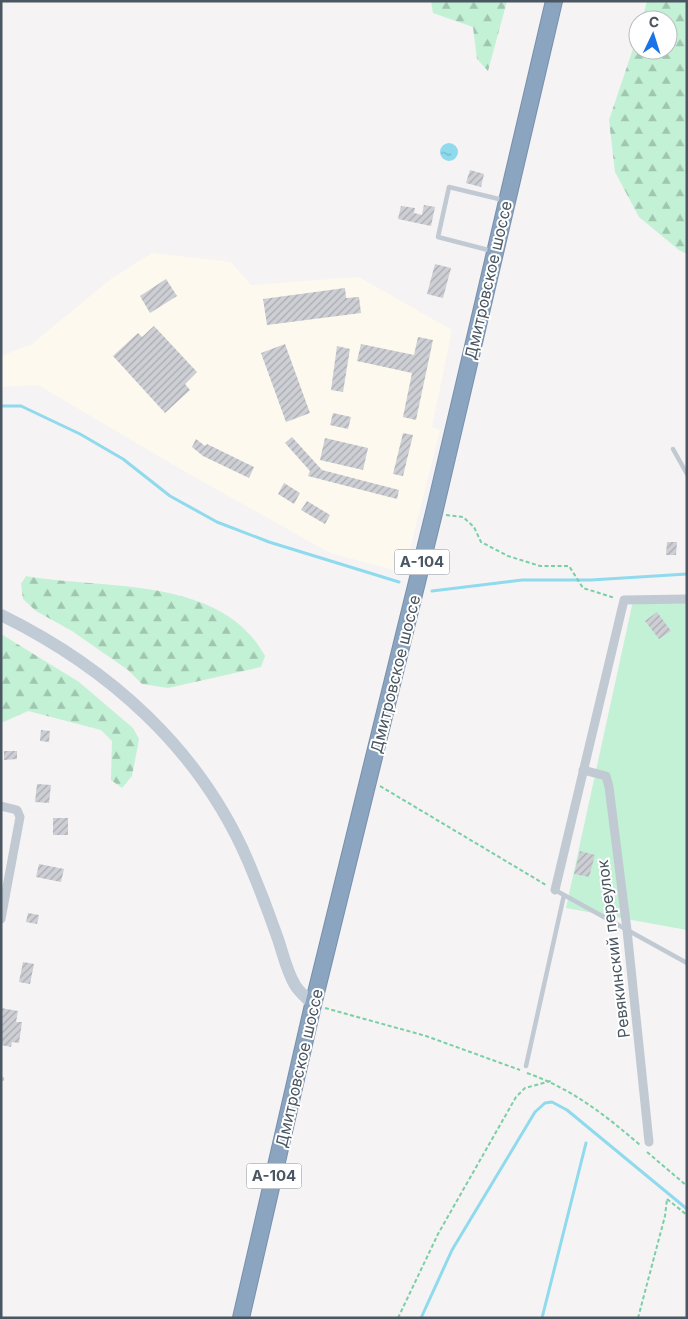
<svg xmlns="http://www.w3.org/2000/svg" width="688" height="1319" font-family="Inter,sans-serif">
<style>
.commercial{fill:#fdf9ef}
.forest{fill:url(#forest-firs)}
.garden{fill:#c3f1d5}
.water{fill:url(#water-ripples)}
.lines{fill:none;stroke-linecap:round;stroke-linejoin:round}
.stream{stroke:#90daee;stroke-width:3}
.building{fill:url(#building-hatch)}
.highway-casing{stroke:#7690ad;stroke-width:18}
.path{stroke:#7ad0a6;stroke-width:2;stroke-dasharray:4 2.5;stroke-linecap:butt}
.lane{stroke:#c1cad2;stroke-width:4.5}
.street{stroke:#c1cad2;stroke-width:9}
.secondary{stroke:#c1cbd6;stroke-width:12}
.highway{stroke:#8ba5c1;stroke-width:16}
.labels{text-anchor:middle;stroke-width:4;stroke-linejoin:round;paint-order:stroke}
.shield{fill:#fff;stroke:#808990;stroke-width:1}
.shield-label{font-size:15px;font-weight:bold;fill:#4a5661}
.street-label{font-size:16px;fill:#4a5661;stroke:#fff}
</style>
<defs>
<pattern id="forest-firs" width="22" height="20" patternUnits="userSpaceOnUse" patternTransform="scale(1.25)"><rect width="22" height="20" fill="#c3f1d5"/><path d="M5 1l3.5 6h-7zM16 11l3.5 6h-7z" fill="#a0c6b0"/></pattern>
<pattern id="water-ripples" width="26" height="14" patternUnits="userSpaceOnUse" patternTransform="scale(1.25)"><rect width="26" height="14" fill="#90daee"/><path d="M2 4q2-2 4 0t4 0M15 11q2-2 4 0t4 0" fill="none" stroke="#78b4c4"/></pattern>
<pattern id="building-hatch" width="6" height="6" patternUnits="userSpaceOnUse" patternTransform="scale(1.25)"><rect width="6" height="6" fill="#cdcfd5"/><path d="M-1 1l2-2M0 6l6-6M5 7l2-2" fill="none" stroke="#a8abb0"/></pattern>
</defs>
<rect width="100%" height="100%" fill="#f5f3f3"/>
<path class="commercial" d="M 152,253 L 231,262 L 251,285 L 359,277 L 452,330 L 432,427 L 440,430 L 404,573 L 330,553 L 184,471 L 38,385 L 1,387 L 1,356 L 32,344 L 112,278 Z"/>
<path class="forest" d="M 431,1 L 507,1 L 488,71 L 477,59 L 473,27 L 433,13 Z
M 647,1 L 687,1 L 687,254 L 679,250 L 639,217 L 615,172 L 609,120 L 638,34 L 638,50 L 668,50 L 668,20 L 642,20 Z
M 26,576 C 104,590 221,575 265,656 L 261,667 L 168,688 L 142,684 L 128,670 L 72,631 L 36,611 L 23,599 L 21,584 Z
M 1,634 L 79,682 L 133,728 L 139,739 L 132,776 L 122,788 L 111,780 L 112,741 L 101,730 L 28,711 L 1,723 Z"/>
<path class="garden" d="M 687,597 L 687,930 L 566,908 L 633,601 Z"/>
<path class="water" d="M440 152a9 9 0 1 1 18 0a9 9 0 1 1-18 0Z"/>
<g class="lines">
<path class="stream" d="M 1,406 L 21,406 L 80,434 L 123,459 L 170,496 L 217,522 L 269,542 L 399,582
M 432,591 L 522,580 L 591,580 L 687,574
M 421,1318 L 452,1250 L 535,1112 L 545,1103 L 552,1102 L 567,1110 L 687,1209
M 542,1318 L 586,1143"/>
</g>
<path class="building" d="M 470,170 L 484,174 L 481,187 L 466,183 Z
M 424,205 L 435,207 L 431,226 L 398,219 L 401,206 L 415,208 L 414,213 L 422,215 Z
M 435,264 L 451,268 L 443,298 L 427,294 Z
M 166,279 L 177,296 L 150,313 L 140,296 Z
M 345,288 L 346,298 L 359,297 L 361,313 L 267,325 L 263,299 Z
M 154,326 L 197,372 L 185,384 L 190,390 L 165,413 L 113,356 L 138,333 L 142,337 Z
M 418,337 L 433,340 L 416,420 L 403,417 L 412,373 L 357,361 L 361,344 L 414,355 Z
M 285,344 L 310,413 L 286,422 L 261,353 Z
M 337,346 L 350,349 L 343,392 L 331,390 Z
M 333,413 L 351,417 L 348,429 L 330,425 Z
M 403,433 L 413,435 L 403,476 L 393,474 Z
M 292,437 L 322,470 L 399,490 L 397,499 L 308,476 L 310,471 L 285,443 Z
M 325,438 L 368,448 L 363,470 L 320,460 Z
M 196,439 L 205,446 L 207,444 L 254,467 L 249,478 L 203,456 L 192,447 Z
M 284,483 L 300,493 L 294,504 L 278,494 Z
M 307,501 L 330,515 L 325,524 L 301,510 Z
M 667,542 L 677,542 L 676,555 L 666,555 Z
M 657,612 L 671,631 L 659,639 L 645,621 Z
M 41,730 L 50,731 L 49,742 L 40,741 Z
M 4,751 L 17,751 L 17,759 L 4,760 Z
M 37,784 L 51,785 L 49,803 L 35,802 Z
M 53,818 L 68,818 L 68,835 L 53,835 Z
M 580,851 L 595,855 L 589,877 L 574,874 Z
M 39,864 L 64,869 L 61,882 L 36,877 Z
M 28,913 L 39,915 L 37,924 L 26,922 Z
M 23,962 L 34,964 L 30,984 L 19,982 Z
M 1,1008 L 18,1011 L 16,1022 L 22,1022 L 19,1043 L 12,1042 L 11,1047 L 1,1045 Z"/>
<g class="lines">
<g class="highway-casing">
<path id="highway" d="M 241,1318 L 313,1005 L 434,513 L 554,1"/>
</g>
<path class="path" d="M 446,515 L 463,517 L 474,527 L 481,542 L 508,556 L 540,566 L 569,566 L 583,588 L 615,598
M 380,786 L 546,885
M 325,1008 L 426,1036 L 520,1070
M 527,1073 C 572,1089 604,1114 640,1145
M 647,1152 L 687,1186
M 667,1199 L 687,1215
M 398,1318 L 438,1234 L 516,1097 L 525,1088 L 551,1081
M 638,1318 L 665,1216 L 667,1199"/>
<path class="lane" d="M 492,251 L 438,237 L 449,187 L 503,200
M 673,449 L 687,474
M 555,890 L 687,963
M 526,1066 L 564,895
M 1,1079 L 2,1079"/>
<path class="street" d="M 583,770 L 606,776 L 609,787 L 627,930 L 649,1142
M 1,806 L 17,810 L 20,817 L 1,919
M 555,890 L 624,600 L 687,599"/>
<path class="secondary" d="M 1,615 C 109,668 200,749 248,861 C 259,887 269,913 278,939 C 283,954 287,972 295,985 C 299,992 308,999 313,1005"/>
<use href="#highway" class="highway"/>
</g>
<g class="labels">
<g class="shield">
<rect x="394.5" y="549.5" width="55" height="25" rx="4"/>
<rect x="246.5" y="1163.5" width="55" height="25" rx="4"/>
</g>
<g class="shield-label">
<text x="422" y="567">А-104</text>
<text x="274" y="1181">А-104</text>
</g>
<g class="street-label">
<text transform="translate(488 280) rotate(-77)" y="6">Дмитровское шоссе</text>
<text transform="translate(395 674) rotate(-76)" y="6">Дмитровское шоссе</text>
<text transform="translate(613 949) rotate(-97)" y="6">Ревякинский переулок</text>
<text transform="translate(299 1068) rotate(-77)" y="6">Дмитровское шоссе</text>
</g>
</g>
<rect width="688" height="1319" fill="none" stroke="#4a5661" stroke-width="5"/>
<g transform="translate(653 35) rotate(4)"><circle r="24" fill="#ffffff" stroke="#b7bbc0"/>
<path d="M0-4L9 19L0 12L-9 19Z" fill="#1a73e8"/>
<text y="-8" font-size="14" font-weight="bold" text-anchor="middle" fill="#4a5661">С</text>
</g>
</svg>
